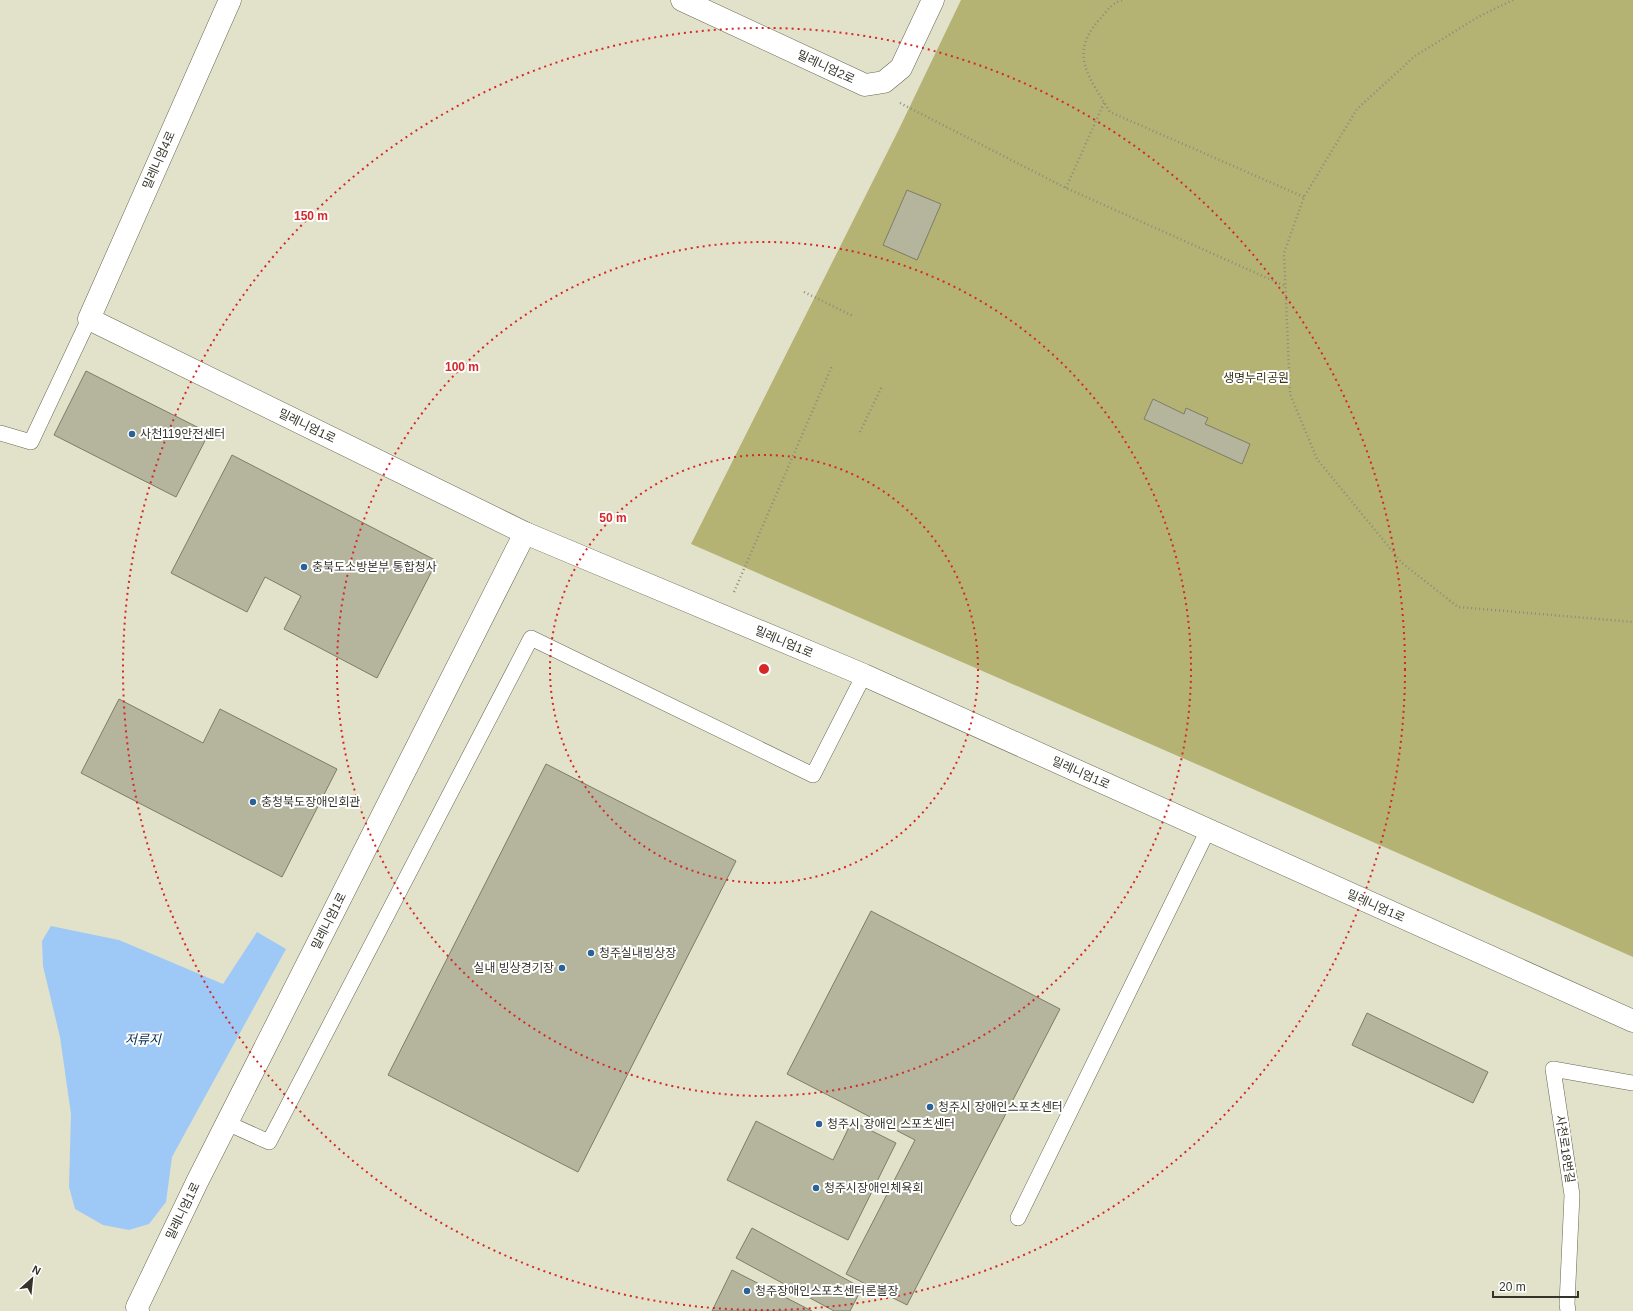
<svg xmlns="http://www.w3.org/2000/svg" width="1633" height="1311" font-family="Helvetica,'Noto Sans KR',sans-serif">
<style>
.green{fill:#b4b374}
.water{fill:#9ec9f7}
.building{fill:#b5b59e;stroke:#7d7c67}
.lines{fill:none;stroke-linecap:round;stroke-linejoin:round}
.lane-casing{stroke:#676752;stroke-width:16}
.street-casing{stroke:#676752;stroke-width:23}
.secondary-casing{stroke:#676752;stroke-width:23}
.path{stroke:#8c8c7b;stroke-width:2.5;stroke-dasharray:1 3;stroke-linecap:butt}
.lane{stroke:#fff;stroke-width:15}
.street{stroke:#fff;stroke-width:22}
.secondary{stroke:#fff;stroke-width:22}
.ring{fill:none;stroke:#d62828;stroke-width:2;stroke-dasharray:2 4}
.poi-dot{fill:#296199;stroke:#fff;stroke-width:1.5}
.labels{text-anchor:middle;stroke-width:4;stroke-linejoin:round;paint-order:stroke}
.street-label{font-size:12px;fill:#34342a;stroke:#fff}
.park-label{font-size:12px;fill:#393715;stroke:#fff}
.poi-label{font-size:12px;fill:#34342a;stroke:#fff;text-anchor:start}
.water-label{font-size:13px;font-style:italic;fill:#042b4f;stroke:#fff}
.centre{fill:#d62828;stroke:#fff;stroke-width:2}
.ring-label{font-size:12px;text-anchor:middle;font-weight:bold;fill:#d62828;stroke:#fff;stroke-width:4;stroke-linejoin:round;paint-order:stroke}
</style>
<rect width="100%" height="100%" fill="#e2e2ca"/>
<path class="green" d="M 961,0 L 1633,0 L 1633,957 L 1210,770 L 691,544 L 899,129 Z"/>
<path class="water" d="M 51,926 L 119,940 L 223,984 L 257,932 L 286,949 L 172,1157 L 166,1202 L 149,1224 L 129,1230 L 103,1225 L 75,1209 L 69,1187 L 71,1114 L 60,1037 L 43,966 L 42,941 Z"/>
<path class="building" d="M 907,190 L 941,204 L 917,260 L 883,245 Z
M 86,371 L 209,433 L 176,497 L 54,435 Z
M 1153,399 L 1184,414 L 1186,408 L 1208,418 L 1205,424 L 1250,444 L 1242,464 L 1144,419 Z
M 232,455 L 437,561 L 377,678 L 284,629 L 301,596 L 265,577 L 247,612 L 171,573 Z
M 119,699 L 203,743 L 220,709 L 337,769 L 282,877 L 81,773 Z
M 546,764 L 736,861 L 578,1172 L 388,1075 Z
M 871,911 L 1060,1009 L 907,1305 L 846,1274 L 915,1140 L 787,1074 Z
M 1367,1013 L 1488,1072 L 1473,1103 L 1352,1045 Z
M 756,1121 L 833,1160 L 852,1121 L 896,1143 L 848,1240 L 727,1180 Z
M 752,1228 L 862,1288 L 850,1311 L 834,1311 L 736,1258 Z
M 732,1270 L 812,1311 L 712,1311 Z"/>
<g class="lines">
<g class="lane-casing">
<path id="lane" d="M 0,433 L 31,442 L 89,319
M 227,1123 L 269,1142 L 531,638 L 813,775 L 864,675
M 1018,1218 L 1208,830
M 1568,1311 L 1567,1304 L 1572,1195 L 1553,1069 L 1633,1083"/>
</g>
<g class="street-casing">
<path id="street" d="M 682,0 L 865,85 L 884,82 L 901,68 L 933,0
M 138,1311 L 137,1307 L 197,1182 L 525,533"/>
</g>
<g class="secondary-casing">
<path id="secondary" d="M 230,0 L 89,319 L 525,533 L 864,675 L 1633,1021"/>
</g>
<path class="path" d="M 1122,0 C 1111,4 1107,11 1099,20 C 1068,55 1090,78 1110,112 L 1304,197
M 1513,0 L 1478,17 L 1415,56 L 1357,109 L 1304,197 L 1284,253 L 1290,394 L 1317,459 L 1402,563 L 1458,607 L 1633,622
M 900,103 L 1066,188 L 1285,286
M 1066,188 L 1104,103
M 804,292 L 853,316
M 860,432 L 882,386
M 734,592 L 832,366"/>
<use href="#lane" class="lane"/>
<use href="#street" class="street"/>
<use href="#secondary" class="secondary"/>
</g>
<g class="ring">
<circle cx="764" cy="669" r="214"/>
<circle cx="764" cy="669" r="427"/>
<circle cx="764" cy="669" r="641"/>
</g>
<g class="poi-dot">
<circle cx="132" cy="434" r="4"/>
<circle cx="304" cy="567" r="4"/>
<circle cx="253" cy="802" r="4"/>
<circle cx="591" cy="953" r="4"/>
<circle cx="562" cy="968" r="4"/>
<circle cx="930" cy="1107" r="4"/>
<circle cx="819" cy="1124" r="4"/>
<circle cx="816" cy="1188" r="4"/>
<circle cx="747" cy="1291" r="4"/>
</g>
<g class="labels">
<g class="street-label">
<text transform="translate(826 67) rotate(25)" y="4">밀레니엄2로</text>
<text transform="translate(159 160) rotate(-66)" y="4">밀레니엄4로</text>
<text transform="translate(307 426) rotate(26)" y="4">밀레니엄1로</text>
<text transform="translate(784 642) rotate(23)" y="4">밀레니엄1로</text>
<text transform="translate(1081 773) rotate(24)" y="4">밀레니엄1로</text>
<text transform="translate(1376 906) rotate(24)" y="4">밀레니엄1로</text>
<text transform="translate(329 921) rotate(-63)" y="4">밀레니엄1로</text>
<text transform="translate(1565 1149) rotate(81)" y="4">사천로18번길</text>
<text transform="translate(183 1211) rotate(-64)" y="4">밀레니엄1로</text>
</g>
<g class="park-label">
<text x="1256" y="382">생명누리공원</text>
</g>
<g class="poi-label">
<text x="140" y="438">사천119안전센터</text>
<text x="312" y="571">충북도소방본부 통합청사</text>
<text x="261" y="806">충청북도장애인회관</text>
<text x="599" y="957">청주실내빙상장</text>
<text x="554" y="972" text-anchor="end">실내 빙상경기장</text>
<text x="938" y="1111">청주시 장애인스포츠센터</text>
<text x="827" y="1128">청주시 장애인 스포츠센터</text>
<text x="824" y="1192">청주시장애인체육회</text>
<text x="755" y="1295">청주장애인스포츠센터론볼장</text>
</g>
<g class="water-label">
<text x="143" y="1044">저류지</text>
</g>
</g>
<circle cx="764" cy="669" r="6" class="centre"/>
<g class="ring-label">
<text x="311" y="220">150 m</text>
<text x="462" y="371">100 m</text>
<text x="613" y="522">50 m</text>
</g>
<g transform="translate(32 1279) rotate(27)" stroke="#ffffff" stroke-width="3" paint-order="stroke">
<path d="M0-3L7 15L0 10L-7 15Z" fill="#34342a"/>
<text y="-6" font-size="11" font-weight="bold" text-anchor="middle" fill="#34342a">N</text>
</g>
<path d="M1493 1291v6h85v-6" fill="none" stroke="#34342a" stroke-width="2"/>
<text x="1499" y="1291" font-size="12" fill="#34342a" stroke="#ffffff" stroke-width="3" paint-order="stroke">20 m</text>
</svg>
